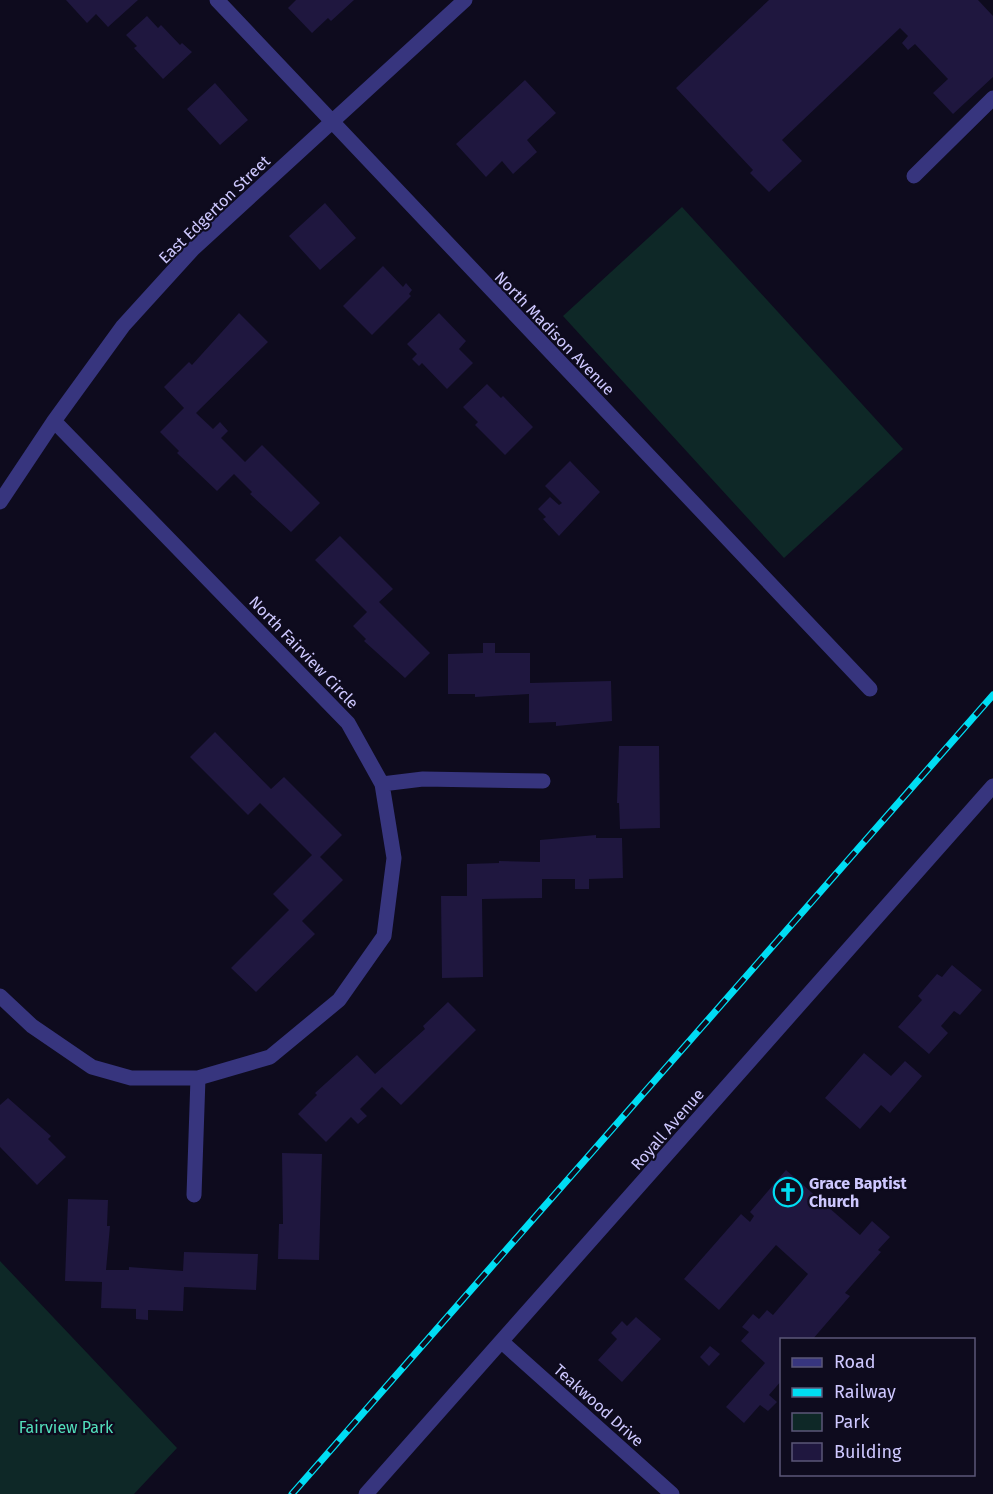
<svg xmlns="http://www.w3.org/2000/svg" width="993" height="1494" font-family="'Fira Sans',sans-serif">
<style>
.green{fill:#0e2827}
.building{fill:#1f173f}
.lines{fill:none;stroke-linecap:round;stroke-linejoin:round}
.minor{stroke:#37357e;stroke-width:15}
.rail-casing{stroke:#00ddf3;stroke-width:7}
.rail{stroke:#0e0b1e;stroke-width:4.5;stroke-dasharray:14;stroke-linecap:butt}
.labels{text-anchor:middle;stroke-width:4.5;stroke-linejoin:round;paint-order:stroke}
.street-label{font-size:16px;fill:#cec8ff;stroke:#0e0b1e}
.poi-label{font-size:16px;font-weight:bold;fill:#cec8ff;stroke:#0e0b1e;text-anchor:start}
.park-label{font-size:16px;fill:#53e0bc;stroke:#0e0b1e}
</style>
<rect width="100%" height="100%" fill="#0e0b1e"/>
<path class="green" d="M 682,207 L 903,449 L 784,558 L 563,316 Z
M 0,1261 L 177,1448 L 134,1494 L 0,1494 Z"/>
<path class="building" d="M 66,0 L 138,0 L 108,27 L 96,14 L 87,23 Z
M 296,0 L 354,0 L 331,21 L 328,18 L 312,33 L 288,8 Z
M 769,0 L 978,0 L 993,16 L 993,77 L 953,114 L 933,93 L 948,79 L 915,44 L 908,50 L 902,43 L 908,36 L 900,28 L 782,140 L 802,161 L 769,192 L 750,173 L 753,170 L 676,88 Z
M 147,16 L 158,28 L 161,25 L 180,45 L 182,43 L 192,52 L 163,79 L 134,48 L 137,46 L 126,35 Z
M 525,80 L 556,113 L 527,140 L 537,152 L 513,174 L 502,161 L 486,177 L 456,144 Z
M 215,83 L 248,120 L 220,145 L 187,109 Z
M 325,203 L 356,238 L 320,270 L 289,236 Z
M 383,266 L 403,287 L 406,283 L 412,290 L 409,294 L 411,296 L 372,335 L 343,306 Z
M 239,313 L 268,342 L 196,413 L 213,429 L 220,422 L 228,431 L 221,438 L 245,462 L 262,445 L 320,503 L 291,532 L 250,494 L 252,492 L 234,474 L 217,491 L 177,453 L 179,451 L 160,432 L 184,408 L 164,387 L 189,362 L 192,365 Z
M 439,313 L 466,341 L 459,349 L 473,363 L 447,389 L 422,363 L 419,366 L 412,359 L 417,354 L 407,344 Z
M 487,384 L 501,398 L 503,396 L 533,427 L 505,455 L 475,425 L 478,422 L 463,407 Z
M 570,461 L 600,492 L 559,536 L 543,519 L 546,517 L 538,509 L 550,497 L 559,505 L 562,503 L 545,486 Z
M 340,536 L 393,589 L 379,602 L 430,653 L 405,678 L 364,641 L 366,639 L 353,626 L 367,612 L 315,560 Z
M 483,643 L 495,643 L 495,653 L 530,653 L 530,683 L 611,681 L 612,721 L 556,726 L 556,722 L 529,723 L 529,694 L 475,697 L 475,694 L 448,694 L 448,654 L 483,653 Z
M 215,732 L 271,789 L 284,777 L 342,835 L 320,857 L 343,880 L 302,921 L 315,934 L 256,992 L 231,968 L 289,910 L 273,894 L 312,855 L 260,803 L 248,815 L 190,757 Z
M 619,746 L 659,746 L 660,828 L 620,829 L 619,803 L 617,803 Z
M 596,835 L 596,838 L 622,838 L 623,878 L 589,879 L 589,889 L 575,889 L 575,879 L 542,879 L 542,898 L 482,899 L 483,977 L 442,978 L 441,896 L 467,896 L 467,864 L 499,863 L 499,861 L 540,862 L 540,840 Z
M 952,965 L 982,990 L 960,1015 L 954,1011 L 941,1026 L 948,1033 L 929,1054 L 898,1027 L 922,1000 L 918,996 L 937,974 L 942,977 Z
M 448,1002 L 476,1030 L 401,1105 L 382,1087 L 360,1109 L 367,1116 L 358,1124 L 351,1117 L 326,1142 L 298,1114 L 317,1095 L 315,1093 L 357,1055 L 375,1074 L 425,1029 L 423,1026 Z
M 864,1053 L 891,1076 L 905,1061 L 922,1076 L 890,1113 L 881,1105 L 860,1129 L 825,1098 Z
M 8,1098 L 51,1136 L 48,1139 L 66,1157 L 37,1185 L 0,1147 L 0,1105 Z
M 282,1153 L 322,1154 L 319,1260 L 278,1259 L 279,1224 L 283,1224 Z
M 786,1170 L 860,1235 L 872,1221 L 890,1237 L 878,1250 L 881,1252 L 845,1293 L 850,1296 L 812,1340 L 782,1340 L 782,1380 L 769,1395 L 777,1402 L 768,1411 L 760,1405 L 744,1423 L 726,1407 L 765,1363 L 741,1341 L 749,1332 L 742,1327 L 753,1314 L 759,1319 L 767,1310 L 773,1315 L 808,1274 L 776,1245 L 719,1310 L 684,1279 L 741,1214 L 750,1222 L 754,1216 L 750,1212 Z
M 68,1199 L 108,1200 L 107,1226 L 110,1226 L 106,1270 L 129,1270 L 129,1267 L 183,1271 L 184,1252 L 258,1254 L 256,1290 L 184,1287 L 183,1311 L 148,1310 L 148,1320 L 136,1319 L 136,1309 L 101,1308 L 102,1282 L 65,1281 Z
M 636,1317 L 661,1339 L 622,1382 L 598,1360 L 617,1339 L 611,1333 L 622,1321 L 627,1326 Z
M 710,1346 L 720,1354 L 709,1366 L 700,1357 Z"/>
<g class="lines">
<path class="minor" d="M 217,0 L 870,689
M 914,176 L 993,98
M 0,502 L 54,421 L 123,326 L 193,249 L 465,0
M 382,784 L 423,779 L 543,781
M 0,996 L 32,1026 L 92,1067 L 131,1078 L 198,1078 L 270,1057 L 339,1000 L 384,936 L 394,858 L 382,784 L 348,723 L 54,421
M 194,1195 L 198,1078
M 502,1342 L 672,1494
M 366,1494 L 993,786"/>
<g class="rail-casing">
<path id="rail" d="M 292,1494 L 993,695"/>
</g>
<use href="#rail" class="rail"/>
</g>
<defs>
<g id="church-ring" transform="scale(1.5)"><circle r="9.5" fill="#0e0b1e" stroke="#00ddf3" stroke-width="1.5"/><path d="M-1.2-6h2.4v3.5h3.3v2.4h-3.3V6h-2.4V-.1h-3.3v-2.4h3.3Z" fill="#00ddf3"/></g>
</defs>
<g fill-rule="evenodd">
<use href="#church-ring" x="788" y="1192"/>
</g>
<g class="labels">
<g class="street-label">
<text transform="translate(214 209) rotate(-44)" y="6">East Edgerton Street</text>
<text transform="translate(555 333) rotate(46)" y="6">North Madison Avenue</text>
<text transform="translate(304 652) rotate(46)" y="6">North Fairview Circle</text>
<text transform="translate(667 1129) rotate(-49)" y="6">Royall Avenue</text>
<text transform="translate(599 1405) rotate(42)" y="6">Teakwood Drive</text>
</g>
<g class="poi-label">
<text x="809" y="1189">Grace Baptist<tspan x="809" dy="18">Church</tspan></text>
</g>
<g class="park-label">
<text x="66" y="1433">Fairview Park</text>
</g>
</g>
<rect x="780" y="1338" width="195" height="138" fill="#0e0b1e" stroke="#5b5778" stroke-width="1.5"/>
<rect x="792" y="1358" width="30" height="9" fill="#37357e" stroke="#5b5778" stroke-width="1.5"/>
<text x="834" y="1368" font-size="18" fill="#cec8ff">Road</text>
<rect x="792" y="1388" width="30" height="9" fill="#00ddf3" stroke="#5b5778" stroke-width="1.5"/>
<text x="834" y="1398" font-size="18" fill="#cec8ff">Railway</text>
<rect x="792" y="1413" width="30" height="18" fill="#0e2827" stroke="#5b5778" stroke-width="1.5"/>
<text x="834" y="1428" font-size="18" fill="#cec8ff">Park</text>
<rect x="792" y="1443" width="30" height="18" fill="#1f173f" stroke="#5b5778" stroke-width="1.5"/>
<text x="834" y="1458" font-size="18" fill="#cec8ff">Building</text>
</svg>
